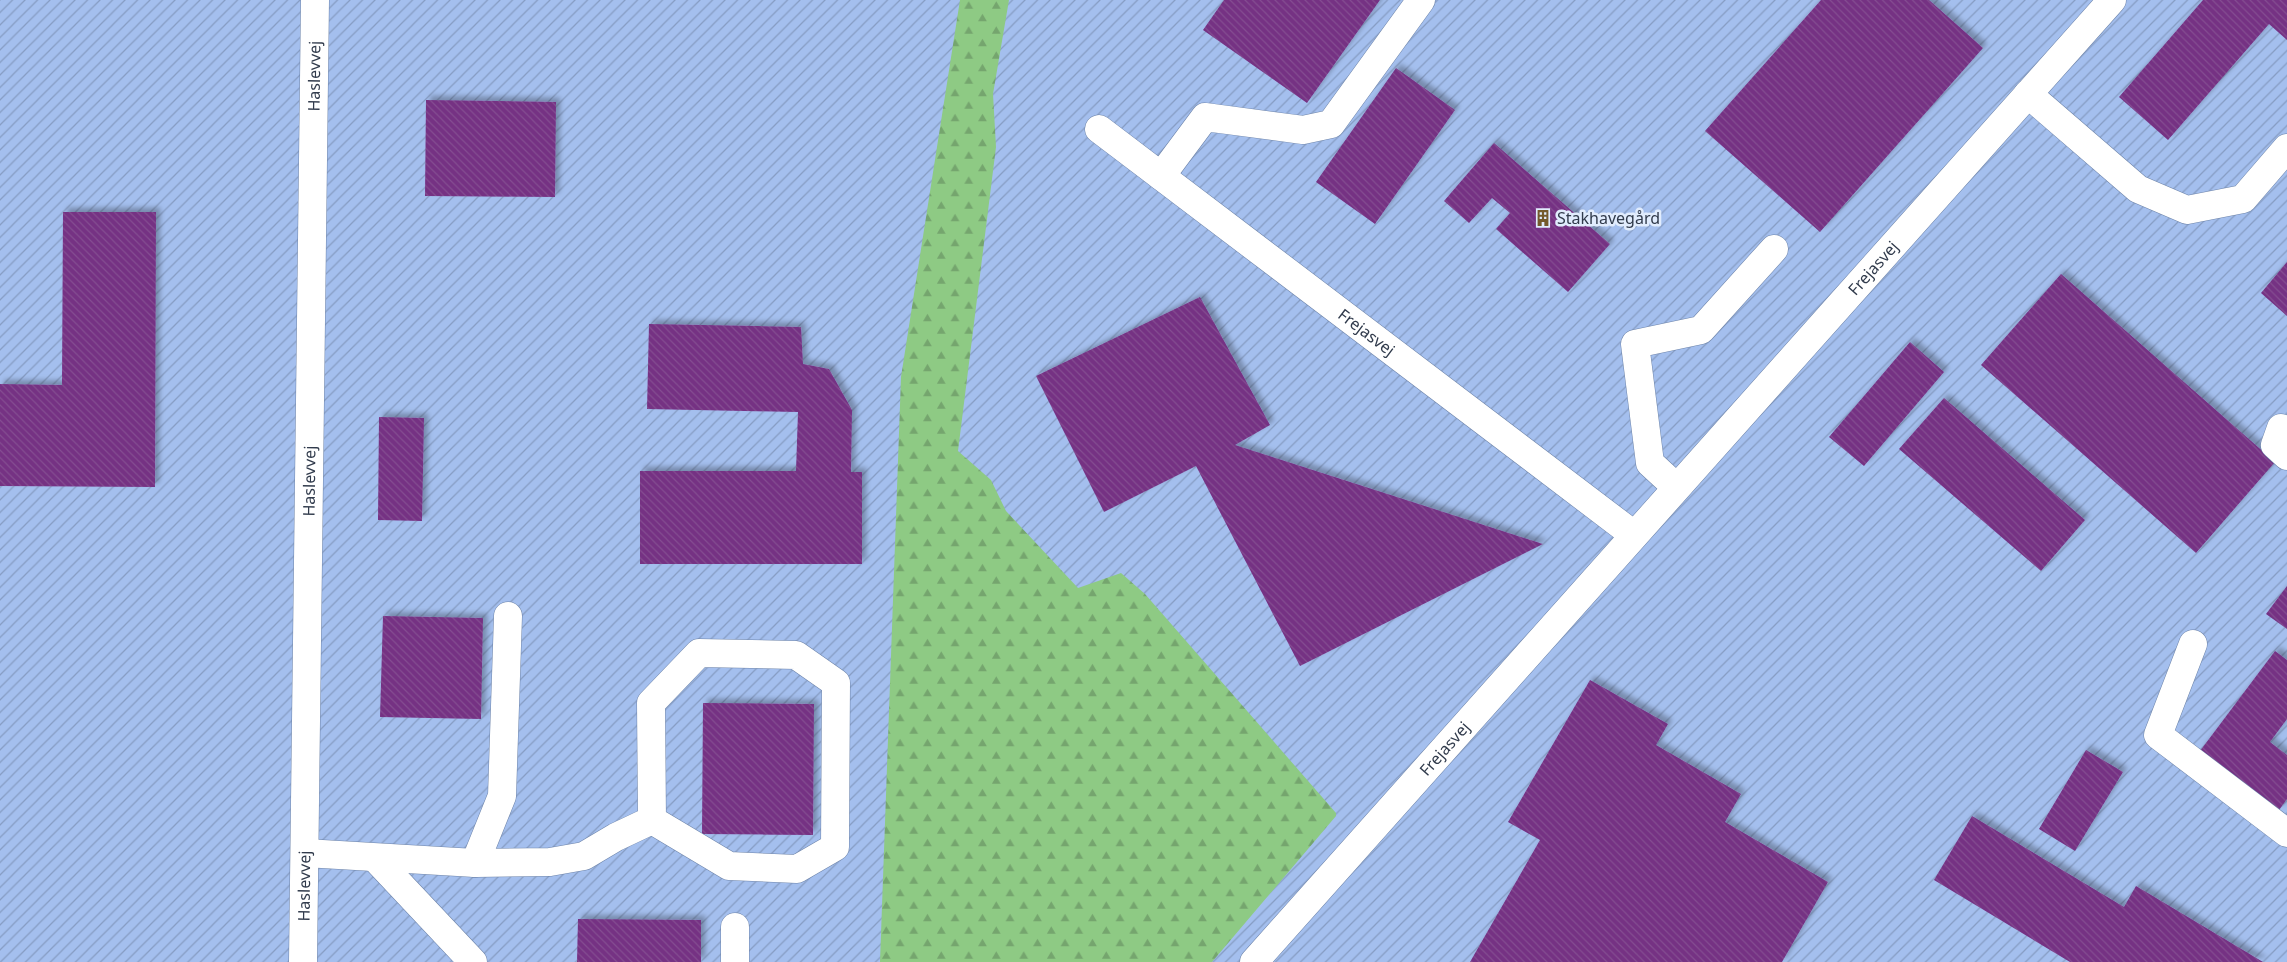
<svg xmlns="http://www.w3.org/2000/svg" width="2287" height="962" font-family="'Noto Sans',sans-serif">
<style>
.industrial{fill:url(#industrial-furrows)}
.forest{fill:url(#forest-firs)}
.building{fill:url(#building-back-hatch);filter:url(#shadow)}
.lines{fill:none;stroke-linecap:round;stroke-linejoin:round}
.minor-casing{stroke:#6d84aa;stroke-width:29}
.minor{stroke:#fff;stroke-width:28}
.labels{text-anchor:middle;stroke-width:5;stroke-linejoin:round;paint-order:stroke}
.street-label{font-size:16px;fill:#313b4c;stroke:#e1ecfd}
.poi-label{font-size:16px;fill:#313b4c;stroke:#e1ecfd;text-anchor:start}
</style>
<defs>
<pattern id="industrial-furrows" width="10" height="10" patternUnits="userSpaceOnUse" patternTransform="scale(1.25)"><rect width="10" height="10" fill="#a4bfee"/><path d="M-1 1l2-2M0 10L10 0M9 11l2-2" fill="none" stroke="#869cc3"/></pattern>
<pattern id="forest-firs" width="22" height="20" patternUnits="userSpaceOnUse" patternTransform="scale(1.25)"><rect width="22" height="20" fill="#8eca84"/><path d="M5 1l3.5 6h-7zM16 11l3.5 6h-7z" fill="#75a56e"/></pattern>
<pattern id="building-back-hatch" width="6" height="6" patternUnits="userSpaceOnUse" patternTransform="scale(1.25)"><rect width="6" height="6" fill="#753083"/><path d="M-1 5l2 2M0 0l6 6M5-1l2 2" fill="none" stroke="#844e91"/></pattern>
<filter id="shadow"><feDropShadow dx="4.5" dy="-4.5" stdDeviation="2.5" flood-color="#0004"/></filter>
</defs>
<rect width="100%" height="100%" fill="#b3cbf4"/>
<path class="industrial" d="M 0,0 L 2287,0 L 2287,962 L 0,962 Z"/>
<path class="forest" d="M 960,0 L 1009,0 L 993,94 L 996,147 L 958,451 L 991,480 L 1006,511 L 1078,588 L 1121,573 L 1145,594 L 1336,813 L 1336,816 L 1212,962 L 880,962 L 901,377 Z"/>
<path class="building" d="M 1224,0 L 1380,0 L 1307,103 L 1203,30 Z
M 1821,0 L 1929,0 L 1983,48 L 1820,232 L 1705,131 Z
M 2203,0 L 2287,0 L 2287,40 L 2269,24 L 2168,140 L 2119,97 Z
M 1396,68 L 1455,110 L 1375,224 L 1316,182 Z
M 426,100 L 556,102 L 555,197 L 425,196 Z
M 1494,143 L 1610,244 L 1568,292 L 1496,229 L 1510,213 L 1492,198 L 1469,223 L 1444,201 Z
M 63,212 L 156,212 L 155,487 L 0,486 L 0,384 L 62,385 Z
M 2287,262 L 2287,316 L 2261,293 Z
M 2061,274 L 2275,462 L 2196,553 L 1981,365 Z
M 1200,297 L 1270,425 L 1235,445 L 1543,544 L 1300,666 L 1196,466 L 1104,512 L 1036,376 Z
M 649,324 L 801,327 L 803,364 L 829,369 L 852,410 L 851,472 L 862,472 L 862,564 L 640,564 L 640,471 L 796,471 L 798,412 L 647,409 Z
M 1910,342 L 1944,372 L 1864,466 L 1829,437 Z
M 1944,398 L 2085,520 L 2041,571 L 1899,449 Z
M 379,417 L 424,418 L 422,521 L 378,520 Z
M 2287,586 L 2287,629 L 2266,614 Z
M 383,616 L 483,618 L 481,719 L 380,717 Z
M 2275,651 L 2287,660 L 2287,719 L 2270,742 L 2287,755 L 2287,799 L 2279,810 L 2200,751 Z
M 1590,680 L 1668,724 L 1656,745 L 1741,794 L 1725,822 L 1828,882 L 1782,962 L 1470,962 L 1540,840 L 1508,822 Z
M 703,703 L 814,704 L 813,835 L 702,834 Z
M 2086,750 L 2123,772 L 2075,851 L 2039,829 Z
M 1972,816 L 2124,907 L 2136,886 L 2263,962 L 2070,962 L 1934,880 Z
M 578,919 L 701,920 L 701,962 L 577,962 Z"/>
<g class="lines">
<g class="minor-casing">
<g id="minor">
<path d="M 2028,94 L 2138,189 L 2187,210 L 2243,199 L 2287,148"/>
<path id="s1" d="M 1099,129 L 1634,535"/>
<path d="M 1161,176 L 1205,117 L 1303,130 L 1331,124 L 1421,0"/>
<path d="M 2281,428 L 2275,445 L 2287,456"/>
<path d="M 1676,487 L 1650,463 L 1635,344 L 1701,330 L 1774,249"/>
<path d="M 2193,644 L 2158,735 L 2287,833"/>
<path d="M 305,853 L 475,863 L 550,862 L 584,856 L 616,837 L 652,820 L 651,703 L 699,653 L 796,655 L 836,683 L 835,847 L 797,869 L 729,866 L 652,820"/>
<path d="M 375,858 L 473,962"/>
<path d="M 475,863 L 502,796 L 508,616"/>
<path id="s2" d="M 303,962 L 315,0"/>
<path d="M 735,962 L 735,927"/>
<path id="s3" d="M 1254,962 L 2112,0"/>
</g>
</g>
<use href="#minor" class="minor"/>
</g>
<defs>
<g id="building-bare" transform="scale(1.35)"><path d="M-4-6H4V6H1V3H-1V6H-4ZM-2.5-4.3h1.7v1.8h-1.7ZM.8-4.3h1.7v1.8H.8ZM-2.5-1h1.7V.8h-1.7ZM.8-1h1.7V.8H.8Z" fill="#745a2c" stroke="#e1ecfd" stroke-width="2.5" paint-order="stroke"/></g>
</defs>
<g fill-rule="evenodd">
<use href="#building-bare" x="1543" y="218"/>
</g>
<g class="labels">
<g class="street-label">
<text dy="6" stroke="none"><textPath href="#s2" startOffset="886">Haslevvej</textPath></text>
<text dy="6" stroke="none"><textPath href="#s3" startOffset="930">Frejasvej</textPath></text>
<text dy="6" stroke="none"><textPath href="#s1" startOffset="336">Frejasvej</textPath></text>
<text dy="6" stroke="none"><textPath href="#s2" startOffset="481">Haslevvej</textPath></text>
<text dy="6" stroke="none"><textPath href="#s3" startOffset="286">Frejasvej</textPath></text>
<text dy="6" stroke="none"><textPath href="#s2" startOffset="76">Haslevvej</textPath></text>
</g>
<g class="poi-label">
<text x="1557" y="224">Stakhavegård</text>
</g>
</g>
</svg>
